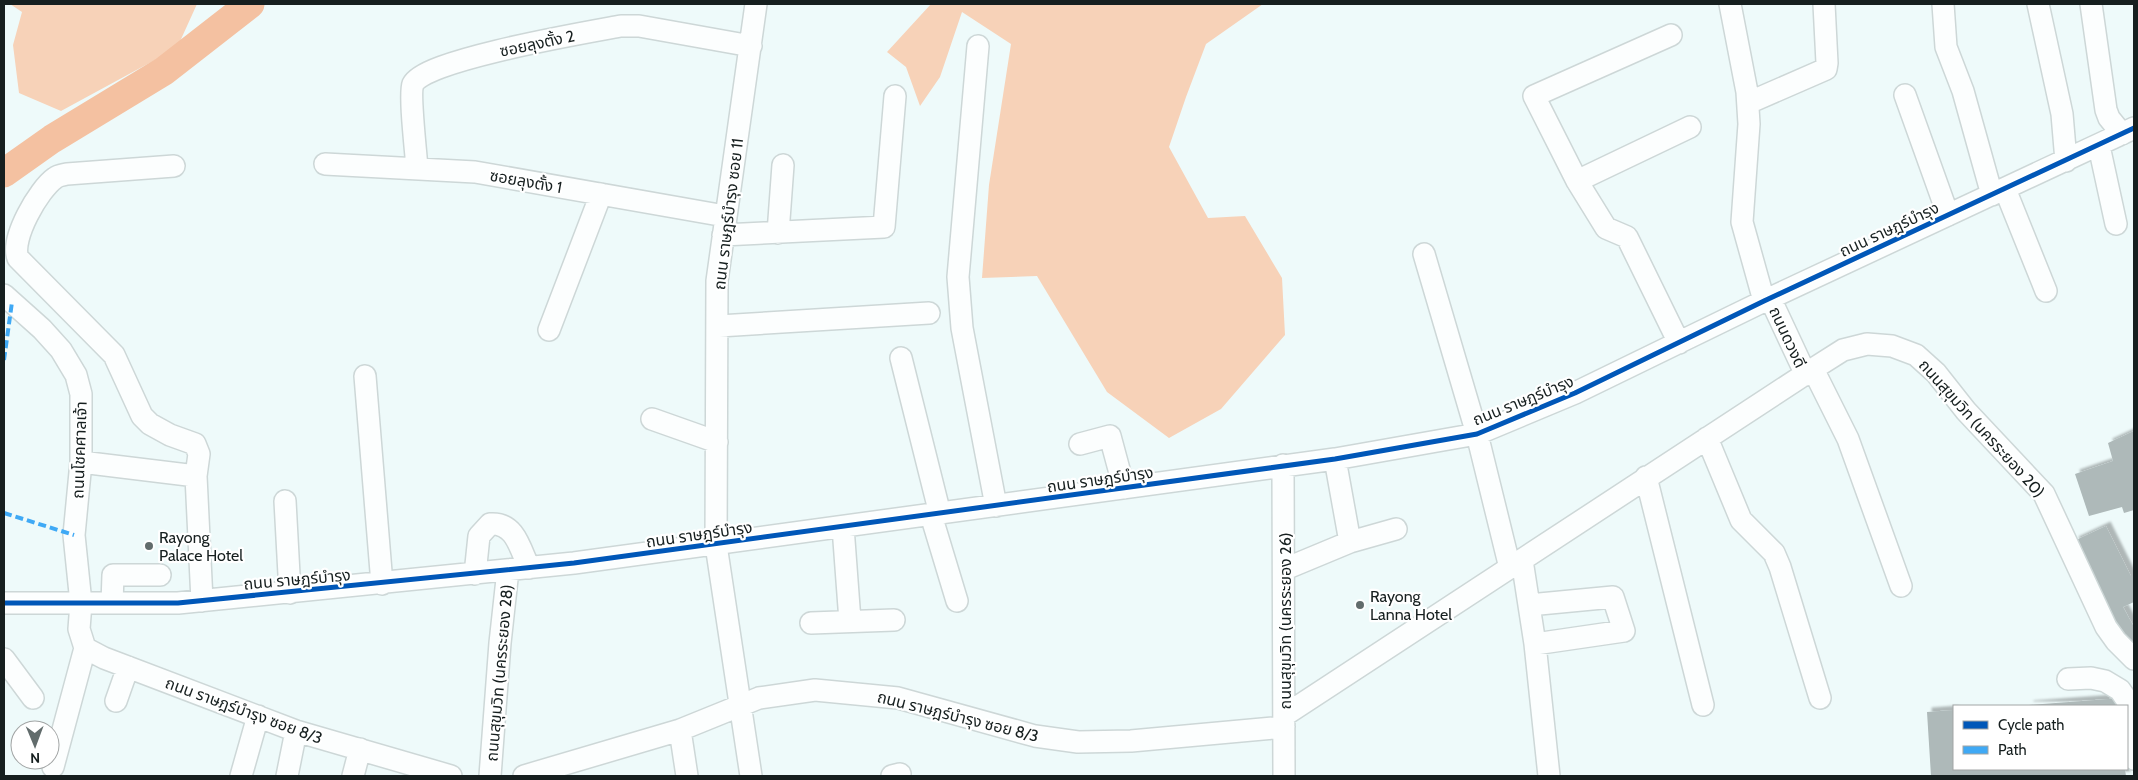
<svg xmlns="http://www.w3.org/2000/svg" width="2138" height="780" font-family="Cabin,'Noto Sans Thai',sans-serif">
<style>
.forest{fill:#f7d2b8}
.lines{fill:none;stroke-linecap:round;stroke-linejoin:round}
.river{stroke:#f4c1a1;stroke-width:29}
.building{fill:#aeb9b9;filter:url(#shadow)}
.minor-casing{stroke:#cdd7d7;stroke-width:24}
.minor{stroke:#fcfefe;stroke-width:21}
.quiet{stroke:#3fa9f5;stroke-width:4;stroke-dasharray:8 4;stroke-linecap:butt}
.cycleway-casing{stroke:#fff;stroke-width:8}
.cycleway{stroke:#0057b8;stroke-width:5}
.poi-dot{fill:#626c6c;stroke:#fff;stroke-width:2}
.labels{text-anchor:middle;stroke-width:4.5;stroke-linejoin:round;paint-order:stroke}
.street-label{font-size:16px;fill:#161f1f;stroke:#fff}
.poi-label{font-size:16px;fill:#161f1f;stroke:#fff;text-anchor:start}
</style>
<defs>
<filter id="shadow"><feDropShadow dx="4.5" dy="-4.5" stdDeviation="1" flood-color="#0004"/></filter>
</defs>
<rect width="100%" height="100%" fill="#eefafa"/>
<path class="forest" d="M 10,4 L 197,4 L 177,48 L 61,111 L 19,93 L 13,45 L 22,12 Z
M 931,4 L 1263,4 L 1206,44 L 1186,97 L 1169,147 L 1208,218 L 1245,216 L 1282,278 L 1285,335 L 1221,409 L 1169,438 L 1107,392 L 1037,276 L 982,278 L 989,185 L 1011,44 L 962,12 L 940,77 L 920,106 L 906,67 L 887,52 Z"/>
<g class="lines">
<path class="river" d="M 4,173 L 52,139 L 164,71 L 250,4"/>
</g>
<path class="building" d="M 2134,431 L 2134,510 L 2124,513 L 2122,507 L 2089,516 L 2075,474 L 2113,461 L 2108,443 Z
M 2106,526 L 2131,576 L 2134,576 L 2134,602 L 2123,607 L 2134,627 L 2134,651 L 2109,614 L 2074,541 Z
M 2122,698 L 2122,706 L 2029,706 L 2029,705 Z
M 1954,710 L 1954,769 L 2125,769 L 2126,776 L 1931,776 L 1927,712 Z"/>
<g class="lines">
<g class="minor-casing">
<path id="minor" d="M 1730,4 L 1747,92 L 1749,124 L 1742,222 L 1764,301
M 1943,4 L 1946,47 L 1963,91 L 1992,195
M 2038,4 L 2062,114 L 2066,161
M 2091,4 L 2106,110 L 2109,118 L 2122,134
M 1671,35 L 1534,96 L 1577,181 L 1606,228 L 1627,237 L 1679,343
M 978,46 L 958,277 L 962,328 L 996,506
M 1905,95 L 1948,215
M 1748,103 L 1826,69 L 1827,63 L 1824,4
M 2099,146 L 2116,224
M 325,164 L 475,172 L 725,216
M 174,166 L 67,174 C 63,175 59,175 55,178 C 39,189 10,239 18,258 L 114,355 L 142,416 L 150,424 L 170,435 L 195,444 L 199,454 L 196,476
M 417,168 C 416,153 409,94 413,84 C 423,60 589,32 621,26 L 639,26 L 751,46
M 1577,181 L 1690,127
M 2005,189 L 2046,291
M 778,233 L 783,165
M 723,235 L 884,227 L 895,96
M 1424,254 L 1477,434 L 1510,568
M 4,295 L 42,329 L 61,350 L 76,375 L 81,394 L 81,462 L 74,535 L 81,603 L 79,629 L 85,648 L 104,658 L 296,731 L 451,776
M 1770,298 L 1806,375
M 719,326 L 929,313
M 549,330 L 601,194
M 901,358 L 940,514
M 1813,369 L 1848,439 L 1901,586
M 365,376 L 382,584
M 652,419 L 717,442
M 1707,438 L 1741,520 L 1774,553 L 1780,567 L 1820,698
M 1080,444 L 1110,436 L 1124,488
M 1335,459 L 1350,542
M 81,462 L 196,476 L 202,601
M 1283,465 L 1284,776
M 1646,477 L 1703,705
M 285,501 L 290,593
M 931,515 L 957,601
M 843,527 L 850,621
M 1522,560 L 1535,644 L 1549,776
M 1285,569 L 1350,542 L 1396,529
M 475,574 L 479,536 L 490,524 C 515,522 520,548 529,568
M 4,603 L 178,603 L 574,563 L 1335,459 L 1477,434 L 1575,393 L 1764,301 L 2134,128
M 112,603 L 113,575 L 160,575
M 1529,605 L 1613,597 L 1624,631 L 1535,644
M 811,623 L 894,620
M 4,659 L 33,698
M 2068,679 L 2091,678 L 2105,681 L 2120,690 L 2133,709 L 2134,759
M 116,701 L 128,667
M 1285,715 L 1813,369 L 1843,350 L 1867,344 L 1892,346 L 1916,355 L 1936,373 L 1966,411 L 2044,494 L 2106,627 L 2116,641 L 2134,659
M 680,730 L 687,776
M 53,767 L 85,648
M 241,776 L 258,716
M 287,776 L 296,731
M 353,776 L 360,749
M 490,776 L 500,643 L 508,570
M 524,776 L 680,730 L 759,698 L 815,690 L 898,698 L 1035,736 L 1078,742 L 1131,741 L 1284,727
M 751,776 L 716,545 L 717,281 L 756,4
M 892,776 L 900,774"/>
</g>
<use href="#minor" class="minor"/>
<path class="quiet" d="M 4,360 L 12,302
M 4,513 L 74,535"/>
<g class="cycleway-casing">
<path id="cycleway" d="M 4,603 L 178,603 L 574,563 L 1335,459 L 1477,434 L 1575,393 L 1764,301 L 2134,128"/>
</g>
<use href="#cycleway" class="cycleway"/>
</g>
<g class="poi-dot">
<circle cx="149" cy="546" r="5"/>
<circle cx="1360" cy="605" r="5"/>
</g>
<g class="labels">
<g class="street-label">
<text transform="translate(537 43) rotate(-12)" y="6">ซอยลุงตั้ง 2</text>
<text transform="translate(526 181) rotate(10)" y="6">ซอยลุงตั้ง 1</text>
<text transform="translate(728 214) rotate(-83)" y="6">ถนน ราษฎร์บำรุง ซอย 11</text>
<text transform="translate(1889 229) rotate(-25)" y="6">ถนน ราษฎร์บำรุง</text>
<text transform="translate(1788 337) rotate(65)" y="6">ถนนดวงดี</text>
<text transform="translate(1523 400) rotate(-22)" y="6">ถนน ราษฎร์บำรุง</text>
<text transform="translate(1982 428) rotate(48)" y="6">ถนนสุขุมวิท (นครระยอง 20)</text>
<text transform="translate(79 450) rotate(-88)" y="6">ถนนโชคศาลเจ้า</text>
<text transform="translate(1100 479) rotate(-8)" y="6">ถนน ราษฎร์บำรุง</text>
<text transform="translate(699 534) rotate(-8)" y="6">ถนน ราษฎร์บำรุง</text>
<text transform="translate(297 579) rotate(-5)" y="6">ถนน ราษฎร์บำรุง</text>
<text transform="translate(1285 621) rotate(-90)" y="6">ถนนสุขุมวิท (นครระยอง 26)</text>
<text transform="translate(499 673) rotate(-85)" y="6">ถนนสุขุมวิท (นครระยอง 28)</text>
<text transform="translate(244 710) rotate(20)" y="6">ถนน ราษฎร์บำรุง ซอย 8/3</text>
<text transform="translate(958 716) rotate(14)" y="6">ถนน ราษฎร์บำรุง ซอย 8/3</text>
</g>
<g class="poi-label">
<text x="159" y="543">Rayong<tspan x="159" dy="18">Palace Hotel</tspan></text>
<text x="1370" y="602">Rayong<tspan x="1370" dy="18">Lanna Hotel</tspan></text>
</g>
</g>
<rect width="2138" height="780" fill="none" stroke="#161f1f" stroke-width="10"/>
<rect x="1953" y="705" width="175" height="65" fill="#ffffff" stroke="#a2a5a5"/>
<rect x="1963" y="721" width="25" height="8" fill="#0057b8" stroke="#a2a5a5"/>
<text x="1998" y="730" font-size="15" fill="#161f1f">Cycle path</text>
<rect x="1963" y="746" width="25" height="8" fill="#3fa9f5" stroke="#a2a5a5"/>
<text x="1998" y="755" font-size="15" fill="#161f1f">Path</text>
<g transform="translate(35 745) rotate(179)"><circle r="24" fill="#ffffff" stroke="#a2a5a5"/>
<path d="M0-4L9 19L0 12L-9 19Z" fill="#626c6c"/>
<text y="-8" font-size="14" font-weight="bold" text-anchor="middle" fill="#161f1f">N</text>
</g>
</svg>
